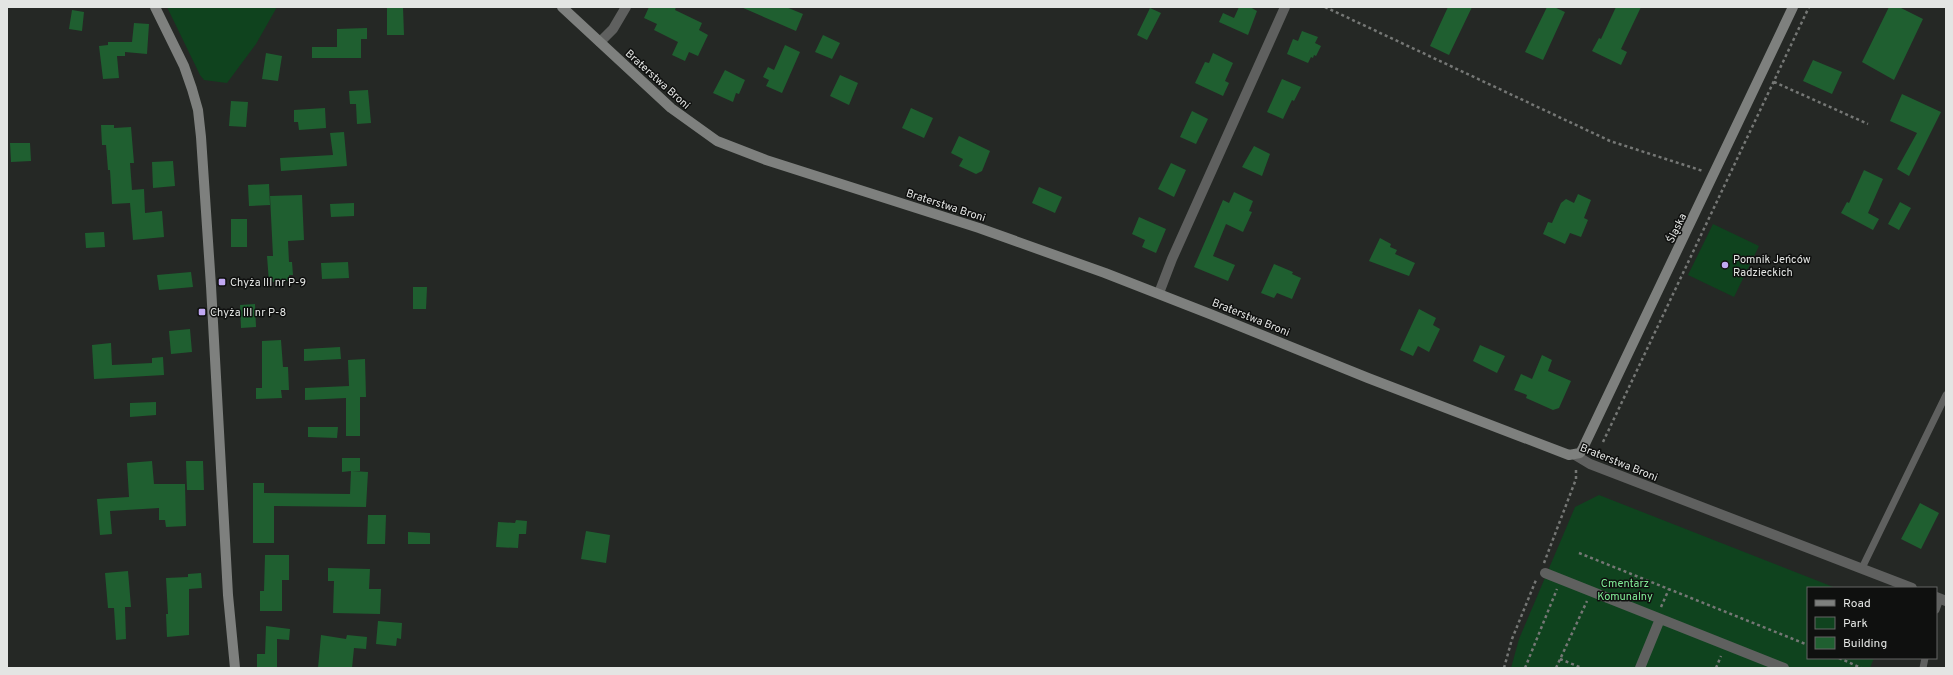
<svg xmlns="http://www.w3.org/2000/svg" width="1953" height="675" font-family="Overpass,sans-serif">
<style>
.green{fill:#0f431e}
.building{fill:#1f5f30}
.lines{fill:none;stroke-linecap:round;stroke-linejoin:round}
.path{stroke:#757775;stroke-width:2.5;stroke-dasharray:3 3;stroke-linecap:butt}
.lane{stroke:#5f605f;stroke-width:7}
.street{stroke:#5f605f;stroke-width:10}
.secondary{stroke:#7e807e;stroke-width:10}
.poi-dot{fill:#c1a8f3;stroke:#0f100f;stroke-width:1.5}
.labels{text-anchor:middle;stroke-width:3;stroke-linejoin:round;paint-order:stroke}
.street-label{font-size:11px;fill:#e3e5e3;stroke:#0f100f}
.poi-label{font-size:11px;fill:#e3e5e3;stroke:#0f100f;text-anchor:start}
.park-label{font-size:11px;fill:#80ec97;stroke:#0f100f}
</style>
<rect width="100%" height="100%" fill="#252825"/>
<path class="green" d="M 167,7 L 277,7 L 256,44 L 227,83 L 204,80 L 200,75 Z
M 1713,224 L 1759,246 L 1734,297 L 1688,275 Z
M 1599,495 L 1836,588 L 1808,588 L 1808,658 L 1874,658 L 1870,668 L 1511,668 L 1519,639 L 1575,507 Z"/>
<path class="building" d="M 387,7 L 403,7 L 404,35 L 387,35 Z
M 649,7 L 676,7 L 675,10 L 702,23 L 699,30 L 708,35 L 698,56 L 689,52 L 685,61 L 672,55 L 678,42 L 654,30 L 657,24 L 644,18 Z
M 741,7 L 786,7 L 803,14 L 796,31 Z
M 1239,7 L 1250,7 L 1257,11 L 1248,35 L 1219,22 L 1223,13 L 1234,18 Z
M 1448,7 L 1472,7 L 1449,55 L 1430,46 Z
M 1547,7 L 1554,7 L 1565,12 L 1543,60 L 1525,52 Z
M 1616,7 L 1641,7 L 1621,49 L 1627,52 L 1621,65 L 1592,51 L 1599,38 L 1601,39 Z
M 1889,7 L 1899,7 L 1923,19 L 1894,80 L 1862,62 Z
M 1150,8 L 1161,13 L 1147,40 L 1137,35 Z
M 72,10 L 84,12 L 82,31 L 69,29 Z
M 134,23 L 149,24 L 147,54 L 125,52 L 125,56 L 117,56 L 119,78 L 103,79 L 99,46 L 108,45 L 108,42 L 132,42 Z
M 367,28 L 367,39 L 361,39 L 361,58 L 312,58 L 312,47 L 337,47 L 337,29 Z
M 1302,31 L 1318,37 L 1315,43 L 1321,46 L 1316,56 L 1314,55 L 1313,58 L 1311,57 L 1308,63 L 1287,54 L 1293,39 L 1298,41 Z
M 823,35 L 840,43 L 832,59 L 815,52 Z
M 785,45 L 800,52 L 782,93 L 766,86 L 769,80 L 763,77 L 768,67 L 774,70 Z
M 266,53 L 282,56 L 278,81 L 262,79 Z
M 1213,53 L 1233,63 L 1225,81 L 1229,83 L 1223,96 L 1195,83 L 1205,62 L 1209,63 Z
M 1813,60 L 1842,72 L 1832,94 L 1803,81 Z
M 725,70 L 745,80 L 739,94 L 736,93 L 733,102 L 713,93 Z
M 840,75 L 858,83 L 849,105 L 830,96 Z
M 1282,79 L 1301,87 L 1294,101 L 1292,100 L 1283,119 L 1267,112 Z
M 368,90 L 371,123 L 357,124 L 356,104 L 350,104 L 349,91 Z
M 1902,94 L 1941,112 L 1909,176 L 1897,169 L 1917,133 L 1890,121 Z
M 231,101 L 248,102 L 246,127 L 229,126 Z
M 325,108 L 326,128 L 299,130 L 298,122 L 294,122 L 294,110 Z
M 911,108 L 933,118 L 924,138 L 902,128 Z
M 1192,111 L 1208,119 L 1196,144 L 1180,137 Z
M 101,125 L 114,125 L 114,128 L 131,127 L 134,163 L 130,163 L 132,190 L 144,189 L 145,213 L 162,211 L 164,237 L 133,240 L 130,203 L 112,204 L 110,170 L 108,170 L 106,145 L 102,145 Z
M 344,132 L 347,166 L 281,171 L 280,158 L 333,155 L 330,133 Z
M 959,136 L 990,151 L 982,171 L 976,174 L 959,166 L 963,159 L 951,153 Z
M 10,143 L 30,143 L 31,161 L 11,162 Z
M 1254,146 L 1270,154 L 1262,176 L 1242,167 Z
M 173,161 L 175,186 L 153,188 L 152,162 Z
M 1171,163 L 1186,170 L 1174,197 L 1158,189 Z
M 1864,170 L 1883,179 L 1868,213 L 1879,219 L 1873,230 L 1841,213 L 1847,202 L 1849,203 Z
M 269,184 L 270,205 L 249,206 L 248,185 Z
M 1039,187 L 1062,197 L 1055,213 L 1032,203 Z
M 1234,192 L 1253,201 L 1249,211 L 1252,212 L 1243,232 L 1226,224 L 1213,256 L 1235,265 L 1228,281 L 1194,267 L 1223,200 L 1229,203 Z
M 1578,194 L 1591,200 L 1584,218 L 1588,220 L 1581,237 L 1570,233 L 1565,244 L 1543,234 L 1548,222 L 1552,223 L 1561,203 L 1566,199 L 1574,203 Z
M 302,195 L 304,240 L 288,241 L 289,262 L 292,262 L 293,275 L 289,275 L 290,281 L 269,282 L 267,256 L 273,256 L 270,196 Z
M 1900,202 L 1911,208 L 1899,230 L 1888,224 Z
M 354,203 L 354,216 L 331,217 L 330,204 Z
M 1139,217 L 1166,229 L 1156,253 L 1142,247 L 1145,240 L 1132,234 Z
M 231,219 L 247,219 L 247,247 L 231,247 Z
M 104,232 L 105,247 L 86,248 L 85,233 Z
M 1380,238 L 1391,244 L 1390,247 L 1397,250 L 1395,254 L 1415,263 L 1409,276 L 1369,261 Z
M 348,262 L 349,278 L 322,279 L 321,263 Z
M 1274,264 L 1293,272 L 1292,274 L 1301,278 L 1292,299 L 1277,293 L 1274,298 L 1261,293 Z
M 191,272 L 193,287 L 159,290 L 157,275 Z
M 413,287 L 427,287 L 426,309 L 413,309 Z
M 255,304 L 256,327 L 241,328 L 240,305 Z
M 1419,309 L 1436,318 L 1433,325 L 1440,329 L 1429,352 L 1418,346 L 1413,356 L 1400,350 Z
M 190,329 L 192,352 L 171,354 L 169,331 Z
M 281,340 L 283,367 L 288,367 L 289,390 L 281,390 L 282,398 L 256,399 L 256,388 L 262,388 L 262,341 Z
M 111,343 L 112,365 L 152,363 L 152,358 L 163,357 L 164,375 L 94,379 L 92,345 Z
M 1480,345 L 1505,356 L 1497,373 L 1473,361 Z
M 340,347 L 341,359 L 304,361 L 304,349 Z
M 1542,355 L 1552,360 L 1548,371 L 1571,381 L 1559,408 L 1553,410 L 1526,398 L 1527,395 L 1514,390 L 1521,374 L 1532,379 Z
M 365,359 L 366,397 L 360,397 L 360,436 L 346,436 L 346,398 L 305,400 L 305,388 L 349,386 L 348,360 Z
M 156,402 L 156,415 L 130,417 L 130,403 Z
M 308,427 L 338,427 L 337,438 L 308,437 Z
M 342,458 L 360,458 L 360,471 L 352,471 L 368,472 L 366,507 L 274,506 L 274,543 L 253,543 L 253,483 L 264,483 L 264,493 L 350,494 L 351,471 L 342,472 Z
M 152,461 L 154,484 L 185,484 L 186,526 L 166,527 L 165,520 L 159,520 L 159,508 L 110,511 L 112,534 L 100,535 L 97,499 L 129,497 L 127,463 Z
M 186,461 L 203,461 L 204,490 L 187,490 Z
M 1920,503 L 1939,513 L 1921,549 L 1901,539 Z
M 368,515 L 386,515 L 385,544 L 367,544 Z
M 516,520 L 527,521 L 526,534 L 519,534 L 518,548 L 496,547 L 498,522 L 515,523 Z
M 586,531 L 610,535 L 606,563 L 581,559 Z
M 408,532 L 430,533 L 430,544 L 408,544 Z
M 265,555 L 289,555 L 289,580 L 282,580 L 282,611 L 260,611 L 260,591 L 264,591 Z
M 328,568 L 370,569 L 369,589 L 381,589 L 380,614 L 333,613 L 334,581 L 328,581 Z
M 128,571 L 131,607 L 125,607 L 126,639 L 116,640 L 114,608 L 108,608 L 105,573 Z
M 201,573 L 202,588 L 189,589 L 189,635 L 167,637 L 166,614 L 168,614 L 166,578 L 188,577 L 188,574 Z
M 378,621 L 402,623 L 401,639 L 397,638 L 396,646 L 376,644 Z
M 266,626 L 290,629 L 289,640 L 277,639 L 277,668 L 257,668 L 257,654 L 265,654 Z
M 321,635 L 346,639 L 347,635 L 367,637 L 366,649 L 354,648 L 352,668 L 318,668 Z"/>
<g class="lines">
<path class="path" d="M 1325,7 L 1610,141 L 1703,171
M 1774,82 L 1868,124
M 1603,442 L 1809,7
M 1579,553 L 1808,645
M 1544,563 L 1576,479 L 1576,468
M 1661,607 L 1669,589
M 1839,658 L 1861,668
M 1560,659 L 1582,668
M 1504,668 L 1512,639 L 1536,580
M 1525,668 L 1557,589
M 1556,668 L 1587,601
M 1716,668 L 1721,656"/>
<path class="lane" d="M 1862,568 L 1946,395
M 1936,610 L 1940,599
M 1923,668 L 1925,658"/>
<path class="street" d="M 600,42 L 613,29 L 626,7
M 1159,293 L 1172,259 L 1285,7
M 1575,455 L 1590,464 L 1912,588
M 1545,573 L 1784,668
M 1936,597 L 1946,601
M 1640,668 L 1660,619"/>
<path class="secondary" d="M 155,7 L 184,66 L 192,89 L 198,110 L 201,137 L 211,286 L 228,595 L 235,668
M 562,7 L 671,108 L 717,141 L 766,160 L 979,228 L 1105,273 L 1210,314 L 1368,378 L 1569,455 L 1580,453 L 1583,448 L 1793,7"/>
</g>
<g class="poi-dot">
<circle cx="1725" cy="265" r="4"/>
<rect x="218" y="278" width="8" height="8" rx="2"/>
<rect x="198" y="308" width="8" height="8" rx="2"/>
</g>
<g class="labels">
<g class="street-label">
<text transform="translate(658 79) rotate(42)" y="4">Braterstwa Broni</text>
<text transform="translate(946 205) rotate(18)" y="4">Braterstwa Broni</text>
<text transform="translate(1676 228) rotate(-64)" y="4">Śląska</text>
<text transform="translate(1251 317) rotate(22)" y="4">Braterstwa Broni</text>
<text transform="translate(1619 462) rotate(22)" y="4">Braterstwa Broni</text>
</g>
<g class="poi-label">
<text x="1733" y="263">Pomnik Jeńców<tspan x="1733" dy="13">Radzieckich</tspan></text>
<text x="230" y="286">Chyża III nr P-9</text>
<text x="210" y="316">Chyża III nr P-8</text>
</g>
<g class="park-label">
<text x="1625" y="587">Cmentarz<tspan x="1625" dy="13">Komunalny</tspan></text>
</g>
</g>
<rect width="1953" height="675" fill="none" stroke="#e3e5e3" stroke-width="16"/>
<rect x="1807" y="587" width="130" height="72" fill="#0f100f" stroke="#646564"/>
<rect x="1815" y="600" width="20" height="6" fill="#7e807e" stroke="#646564"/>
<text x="1843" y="607" font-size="12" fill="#e3e5e3">Road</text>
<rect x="1815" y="617" width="20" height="12" fill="#0f431e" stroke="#646564"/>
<text x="1843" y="627" font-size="12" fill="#e3e5e3">Park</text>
<rect x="1815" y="637" width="20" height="12" fill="#1f5f30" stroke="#646564"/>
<text x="1843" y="647" font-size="12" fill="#e3e5e3">Building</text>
</svg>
